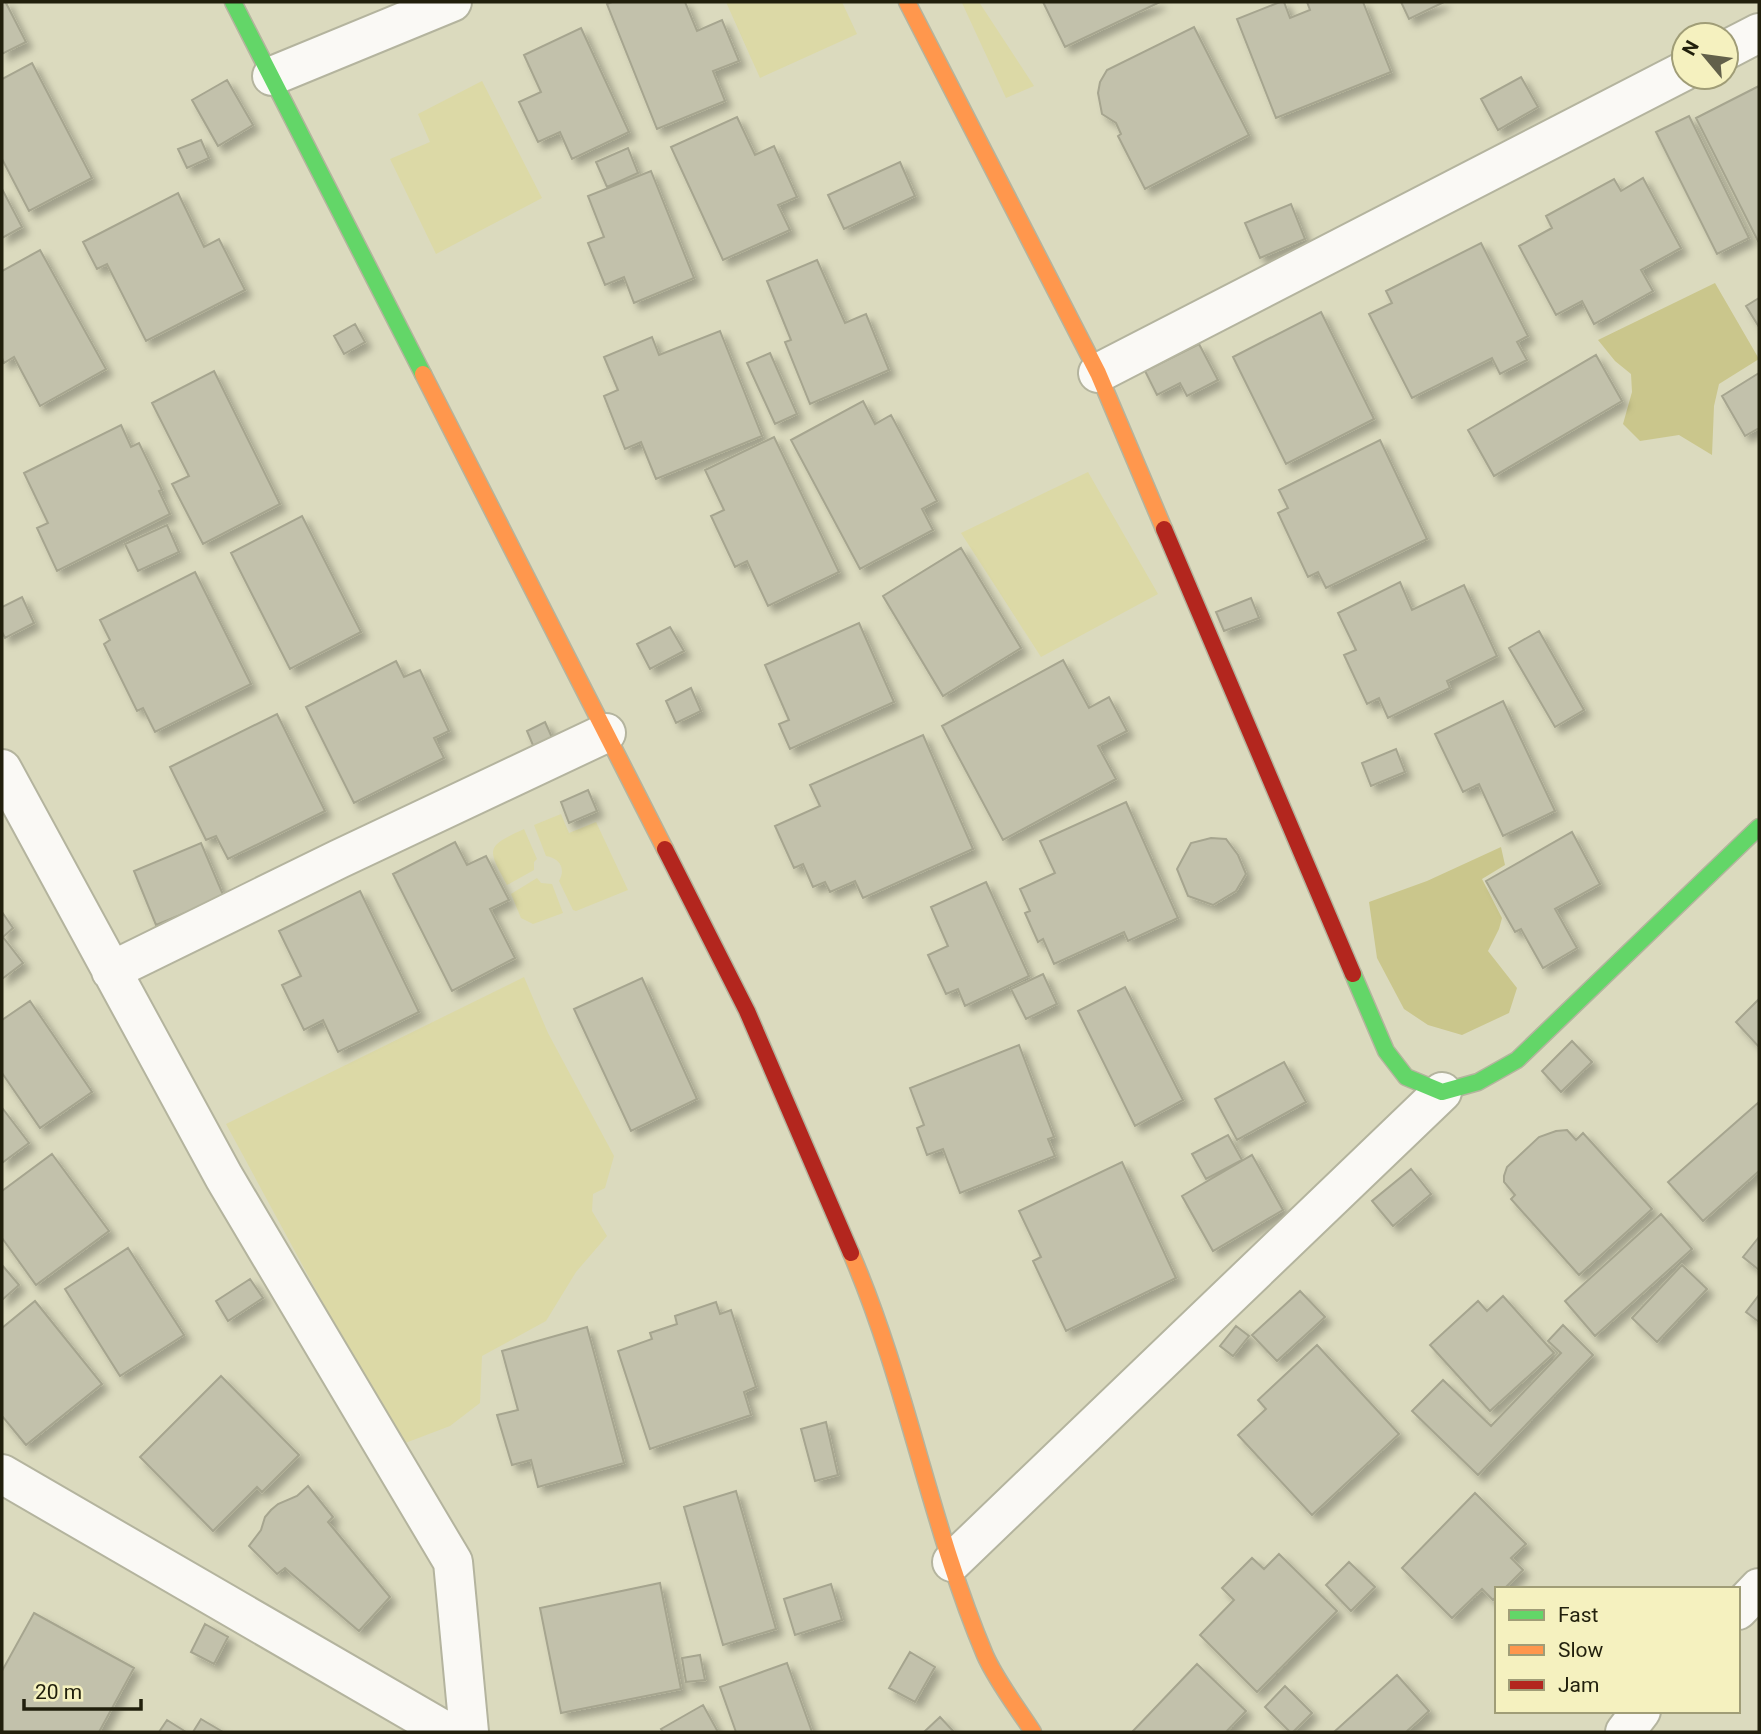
<svg xmlns="http://www.w3.org/2000/svg" width="1761" height="1734" font-family="Roboto,sans-serif">
<style>
.green{fill:#dcd9a6}
.forest{fill:#cac68c}
.building{fill:#c2c1ab;stroke:#a6a58f;stroke-width:2;filter:url(#shadow)}
.lines{fill:none;stroke-linecap:round;stroke-linejoin:round}
.street-casing{stroke:#b4b49e;stroke-width:42}
.fast-casing{stroke:#b4b49e;stroke-width:19}
.slow-casing{stroke:#b4b49e;stroke-width:19}
.jam-casing{stroke:#b4b49e;stroke-width:19}
.street{stroke:#faf9f5;stroke-width:38}
.fast{stroke:#63d668;stroke-width:16}
.slow{stroke:#ff974d;stroke-width:16}
.jam{stroke:#b3261e;stroke-width:16}
</style>
<defs>
<filter id="shadow"><feDropShadow dx="6" dy="6" stdDeviation="3.5" flood-color="#0004"/></filter>
</defs>
<rect width="100%" height="100%" fill="#dbdabe"/>
<path class="green" d="M 726,2 L 842,2 L 857,34 L 760,78 Z
M 979,2 L 1034,86 L 1006,98 L 962,3 Z
M 482,81 L 542,198 L 436,254 L 390,159 L 430,142 L 418,114 Z
M 1088,472 L 1158,594 L 1041,657 L 961,533 Z
M 561,814 L 569,833 L 596,822 L 628,890 L 576,911 L 573,910 L 559,881 C 566,869 560,858 546,856 L 534,825 Z
M 524,829 L 537,859 L 534,862 L 534,870 L 507,885 C 487,848 485,847 524,829 Z
M 537,878 L 541,883 L 552,884 L 563,913 L 533,924 L 521,918 L 511,894 Z
M 524,977 L 548,1033 L 614,1156 L 605,1188 L 593,1194 L 592,1211 L 607,1236 L 576,1272 L 546,1321 L 482,1356 L 480,1403 L 450,1426 L 400,1445 L 226,1124 Z"/>
<path class="forest" d="M 1715,283 L 1759,359 L 1719,384 L 1714,406 L 1712,455 L 1679,435 L 1640,441 L 1623,424 L 1632,392 L 1631,374 L 1615,361 L 1598,340 Z
M 1501,847 L 1505,865 L 1482,879 L 1502,918 L 1499,929 L 1488,951 L 1517,988 L 1509,1013 L 1462,1035 L 1428,1025 L 1404,1009 L 1377,958 L 1369,902 L 1427,881 Z"/>
<path class="building" d="M 2,2 L 9,2 L 6,3 L 26,42 L 2,54 Z
M 612,2 L 685,2 L 697,31 L 722,20 L 739,61 L 713,71 L 725,101 L 657,129 L 607,4 Z
M 1043,2 L 1160,2 L 1065,47 Z
M 1280,2 L 1284,2 L 1290,18 L 1310,10 L 1307,2 L 1363,2 L 1391,72 L 1276,118 L 1237,19 Z
M 1401,2 L 1444,2 L 1409,19 Z
M 1194,27 L 1249,135 L 1145,189 L 1118,136 L 1121,134 L 1116,123 L 1102,114 L 1098,93 L 1100,82 L 1107,70 Z
M 581,28 L 629,132 L 572,159 L 560,132 L 538,142 L 519,102 L 541,92 L 524,55 Z
M 32,63 L 92,178 L 29,211 L 2,159 L 2,79 Z
M 1521,77 L 1538,107 L 1498,130 L 1481,99 Z
M 227,80 L 253,125 L 218,146 L 192,100 Z
M 1759,86 L 1759,240 L 1758,241 L 1696,118 Z
M 1689,116 L 1749,238 L 1717,254 L 1656,132 Z
M 737,117 L 755,155 L 774,146 L 797,197 L 778,205 L 790,230 L 723,260 L 671,147 Z
M 201,140 L 209,158 L 187,168 L 178,149 Z
M 628,148 L 638,173 L 607,187 L 596,162 Z
M 900,162 L 915,196 L 844,229 L 828,195 Z
M 651,171 L 694,278 L 634,303 L 624,277 L 605,285 L 588,243 L 604,237 L 588,196 Z
M 1643,178 L 1681,248 L 1641,270 L 1653,291 L 1594,324 L 1582,301 L 1556,315 L 1519,246 L 1552,228 L 1546,216 L 1614,179 L 1621,191 Z
M 2,189 L 22,227 L 2,238 Z
M 178,193 L 204,247 L 219,239 L 245,290 L 146,341 L 107,264 L 97,269 L 83,242 Z
M 1291,204 L 1305,239 L 1260,258 L 1245,223 Z
M 1481,243 L 1528,336 L 1517,342 L 1527,360 L 1500,374 L 1492,358 L 1412,398 L 1369,314 L 1392,303 L 1386,291 Z
M 40,250 L 106,369 L 40,406 L 14,357 L 4,363 L 2,358 L 2,271 Z
M 817,260 L 845,323 L 866,314 L 889,370 L 810,404 L 785,342 L 791,340 L 767,281 Z
M 1759,298 L 1759,327 L 1746,306 Z
M 1321,312 L 1374,419 L 1286,464 L 1233,357 Z
M 355,324 L 365,342 L 344,354 L 334,336 Z
M 720,331 L 762,436 L 656,479 L 641,442 L 625,449 L 604,396 L 618,390 L 604,357 L 652,337 L 659,355 Z
M 1199,344 L 1218,380 L 1187,396 L 1180,383 L 1157,395 L 1145,371 Z
M 770,353 L 797,414 L 775,424 L 747,363 Z
M 1596,355 L 1622,401 L 1494,476 L 1468,430 Z
M 214,371 L 280,504 L 203,544 L 172,484 L 189,476 L 152,403 Z
M 1759,373 L 1759,428 L 1745,436 L 1722,396 Z
M 863,401 L 875,424 L 891,415 L 937,501 L 922,509 L 933,530 L 860,569 L 791,440 Z
M 121,425 L 131,447 L 139,443 L 162,490 L 159,491 L 170,514 L 57,571 L 37,528 L 48,523 L 24,473 Z
M 774,437 L 839,572 L 768,606 L 747,561 L 735,567 L 711,516 L 724,510 L 705,470 Z
M 1380,440 L 1427,539 L 1326,588 L 1318,572 L 1308,577 L 1278,513 L 1288,508 L 1279,490 Z
M 302,516 L 361,632 L 290,669 L 231,553 Z
M 167,525 L 179,552 L 138,571 L 125,544 Z
M 961,548 L 1021,648 L 943,696 L 883,596 Z
M 195,572 L 251,684 L 155,732 L 143,708 L 137,711 L 104,644 L 110,640 L 100,620 Z
M 1400,582 L 1412,610 L 1464,585 L 1497,656 L 1447,681 L 1450,688 L 1388,718 L 1379,698 L 1367,704 L 1344,655 L 1356,650 L 1338,613 Z
M 22,597 L 34,623 L 5,638 L 2,632 L 2,607 Z
M 1251,598 L 1259,618 L 1224,631 L 1216,612 Z
M 859,623 L 894,702 L 790,749 L 779,724 L 789,720 L 765,665 Z
M 670,627 L 684,651 L 650,669 L 637,644 Z
M 1539,631 L 1584,710 L 1555,727 L 1509,648 Z
M 1063,660 L 1089,708 L 1109,697 L 1127,731 L 1098,746 L 1116,779 L 1003,840 L 942,726 Z
M 396,661 L 404,677 L 420,670 L 449,731 L 434,738 L 444,758 L 354,803 L 306,707 Z
M 691,688 L 701,711 L 676,723 L 666,701 Z
M 1503,701 L 1555,811 L 1503,836 L 1479,784 L 1463,792 L 1435,734 Z
M 277,714 L 325,811 L 228,859 L 216,836 L 206,840 L 170,767 Z
M 545,722 L 554,742 L 535,750 L 527,731 Z
M 923,735 L 973,849 L 863,898 L 855,881 L 830,892 L 825,882 L 813,887 L 803,864 L 794,868 L 775,826 L 820,806 L 810,785 Z
M 1396,749 L 1405,772 L 1371,786 L 1362,763 Z
M 588,790 L 597,811 L 569,823 L 561,802 Z
M 1126,802 L 1178,918 L 1128,941 L 1124,932 L 1054,964 L 1043,939 L 1038,942 L 1025,913 L 1030,911 L 1020,889 L 1055,873 L 1040,841 Z
M 1572,832 L 1600,884 L 1555,909 L 1577,948 L 1543,968 L 1521,929 L 1515,932 L 1486,881 Z
M 1211,838 L 1226,839 L 1238,855 L 1246,874 L 1236,891 L 1213,905 L 1188,896 L 1177,869 L 1191,843 Z
M 455,842 L 467,865 L 486,856 L 509,900 L 490,909 L 515,958 L 452,991 L 393,874 Z
M 201,843 L 224,897 L 156,925 L 134,871 Z
M 986,882 L 1029,976 L 965,1006 L 958,989 L 946,994 L 928,955 L 948,946 L 931,907 Z
M 360,891 L 419,1012 L 338,1052 L 323,1020 L 304,1030 L 282,985 L 301,976 L 279,931 Z
M 2,912 L 13,928 L 3,937 L 23,963 L 2,979 Z
M 1043,974 L 1057,1004 L 1026,1019 L 1011,989 Z
M 642,978 L 697,1099 L 631,1131 L 574,1009 Z
M 1125,987 L 1183,1100 L 1135,1126 L 1078,1011 Z
M 1759,999 L 1759,1047 L 1736,1022 Z
M 30,1001 L 92,1092 L 40,1128 L 2,1073 L 2,1020 Z
M 1572,1041 L 1592,1062 L 1561,1092 L 1542,1071 Z
M 1019,1045 L 1054,1137 L 1048,1139 L 1055,1156 L 960,1193 L 943,1149 L 927,1155 L 917,1128 L 924,1125 L 910,1088 Z
M 1284,1062 L 1306,1102 L 1237,1140 L 1215,1099 Z
M 1759,1102 L 1759,1171 L 1703,1221 L 1668,1182 Z
M 3,1109 L 29,1143 L 2,1163 L 2,1110 Z
M 1567,1130 L 1576,1140 L 1583,1133 L 1652,1209 L 1579,1275 L 1511,1199 L 1515,1195 L 1504,1182 L 1504,1176 L 1507,1167 L 1539,1137 L 1556,1131 Z
M 1228,1135 L 1242,1160 L 1206,1179 L 1192,1154 Z
M 52,1154 L 109,1231 L 36,1285 L 2,1238 L 2,1191 Z
M 1252,1155 L 1283,1210 L 1213,1251 L 1182,1196 Z
M 1122,1162 L 1176,1278 L 1066,1331 L 1033,1261 L 1041,1257 L 1019,1211 Z
M 1411,1169 L 1431,1194 L 1393,1226 L 1372,1201 Z
M 1661,1214 L 1692,1249 L 1595,1336 L 1565,1301 Z
M 1759,1237 L 1759,1270 L 1743,1257 Z
M 128,1248 L 184,1335 L 120,1376 L 65,1289 Z
M 2,1265 L 19,1285 L 2,1300 Z
M 1682,1265 L 1707,1289 L 1657,1342 L 1632,1318 Z
M 250,1279 L 263,1298 L 228,1321 L 216,1301 Z
M 1300,1291 L 1325,1317 L 1277,1361 L 1252,1335 Z
M 1759,1295 L 1759,1322 L 1746,1312 Z
M 1503,1296 L 1554,1353 L 1490,1411 L 1430,1345 L 1478,1301 L 1487,1311 Z
M 35,1301 L 102,1384 L 26,1445 L 2,1416 L 2,1328 Z
M 716,1302 L 720,1314 L 731,1310 L 756,1387 L 744,1392 L 751,1415 L 650,1449 L 618,1351 L 652,1339 L 650,1333 L 677,1324 L 675,1316 Z
M 1563,1325 L 1593,1355 L 1478,1475 L 1412,1411 L 1443,1380 L 1491,1426 L 1561,1353 L 1548,1341 Z
M 1236,1326 L 1249,1336 L 1233,1356 L 1220,1346 Z
M 587,1327 L 624,1463 L 538,1487 L 531,1460 L 512,1465 L 497,1415 L 518,1410 L 502,1351 Z
M 1317,1345 L 1399,1434 L 1312,1515 L 1238,1435 L 1266,1409 L 1258,1400 Z
M 221,1376 L 299,1455 L 262,1492 L 257,1487 L 213,1531 L 140,1457 Z
M 826,1422 L 838,1475 L 815,1481 L 801,1429 Z
M 308,1486 L 333,1517 L 328,1522 L 390,1597 L 359,1631 L 285,1568 L 277,1574 L 249,1546 L 261,1530 L 265,1517 L 271,1510 L 278,1504 L 297,1496 Z
M 736,1491 L 776,1629 L 723,1645 L 684,1507 Z
M 1475,1493 L 1526,1544 L 1511,1558 L 1523,1570 L 1504,1589 L 1497,1589 L 1497,1596 L 1493,1600 L 1482,1589 L 1452,1618 L 1402,1568 Z
M 1279,1554 L 1337,1611 L 1257,1692 L 1200,1635 L 1234,1600 L 1222,1588 L 1252,1558 L 1264,1569 Z
M 1349,1562 L 1375,1587 L 1351,1611 L 1326,1585 Z
M 660,1583 L 681,1689 L 561,1713 L 540,1608 Z
M 831,1584 L 842,1620 L 795,1635 L 784,1599 Z
M 34,1613 L 134,1668 L 99,1732 L 2,1731 L 2,1671 Z
M 205,1624 L 228,1637 L 214,1664 L 191,1652 Z
M 910,1652 L 935,1667 L 915,1702 L 889,1688 Z
M 700,1655 L 705,1680 L 686,1682 L 682,1658 Z
M 787,1663 L 812,1732 L 736,1732 L 720,1687 Z
M 1197,1664 L 1246,1711 L 1226,1732 L 1132,1732 Z
M 1397,1675 L 1429,1711 L 1406,1732 L 1334,1732 Z
M 1285,1686 L 1312,1713 L 1293,1732 L 1290,1732 L 1265,1707 Z
M 703,1705 L 718,1732 L 663,1732 L 661,1729 Z
M 940,1717 L 954,1732 L 924,1732 Z
M 201,1719 L 223,1732 L 193,1732 Z
M 167,1720 L 186,1732 L 159,1732 Z"/>
<g class="lines">
<g class="street-casing">
<path id="street" d="M 1726,50 L 1759,33
M 272,76 L 452,2
M 1098,373 L 1684,71
M 2,769 L 224,1177 L 453,1562 L 469,1732
M 111,971 L 339,859 L 606,733
M 2,1474 L 447,1732
M 952,1562 L 1442,1092
M 1738,1610 L 1759,1588
M 1625,1732 L 1641,1711"/>
</g>
<g class="fast-casing">
<path id="fast" d="M 233,2 L 423,374
M 1353,974 L 1386,1051 L 1406,1077 L 1442,1092 L 1478,1082 L 1517,1060 L 1759,827"/>
</g>
<g class="slow-casing">
<path id="slow" d="M 907,2 L 1098,373 L 1164,529
M 423,374 L 665,849
M 851,1253 C 907,1383 930,1525 985,1655 C 997,1682 1017,1707 1033,1732"/>
</g>
<g class="jam-casing">
<path id="jam" d="M 1164,529 L 1353,974
M 665,849 L 747,1011 L 851,1253"/>
</g>
<use href="#street" class="street"/>
<use href="#fast" class="fast"/>
<use href="#slow" class="slow"/>
<use href="#jam" class="jam"/>
</g>
<rect width="1761" height="1734" fill="none" stroke="#211f0c" stroke-width="7"/>
<rect x="1495" y="1587" width="245" height="126" fill="#f5f1bf" stroke="#a09d77" stroke-width="2"/>
<rect x="1509" y="1610" width="35" height="10" fill="#63d668" stroke="#a09d77" stroke-width="2"/>
<text x="1558" y="1622" font-size="21" fill="#211f0c">Fast</text>
<rect x="1509" y="1645" width="35" height="10" fill="#ff974d" stroke="#a09d77" stroke-width="2"/>
<text x="1558" y="1657" font-size="21" fill="#211f0c">Slow</text>
<rect x="1509" y="1680" width="35" height="10" fill="#b3261e" stroke="#a09d77" stroke-width="2"/>
<text x="1558" y="1692" font-size="21" fill="#211f0c">Jam</text>
<g transform="translate(1705 56) rotate(299)"><circle r="33" fill="#f5f1bf" stroke="#a09d77" stroke-width="2"/>
<path d="M0-5L12 26L0 18L-12 26Z" fill="#62604a"/>
<text y="-10" font-size="19" font-weight="bold" text-anchor="middle" fill="#211f0c">N</text>
</g>
<path d="M24 1699v10h117v-10" fill="none" stroke="#211f0c" stroke-width="3.5"/>
<text x="35" y="1699" font-size="21" fill="#211f0c" stroke="#f5f1bf" stroke-width="5" paint-order="stroke">20 m</text>
</svg>
